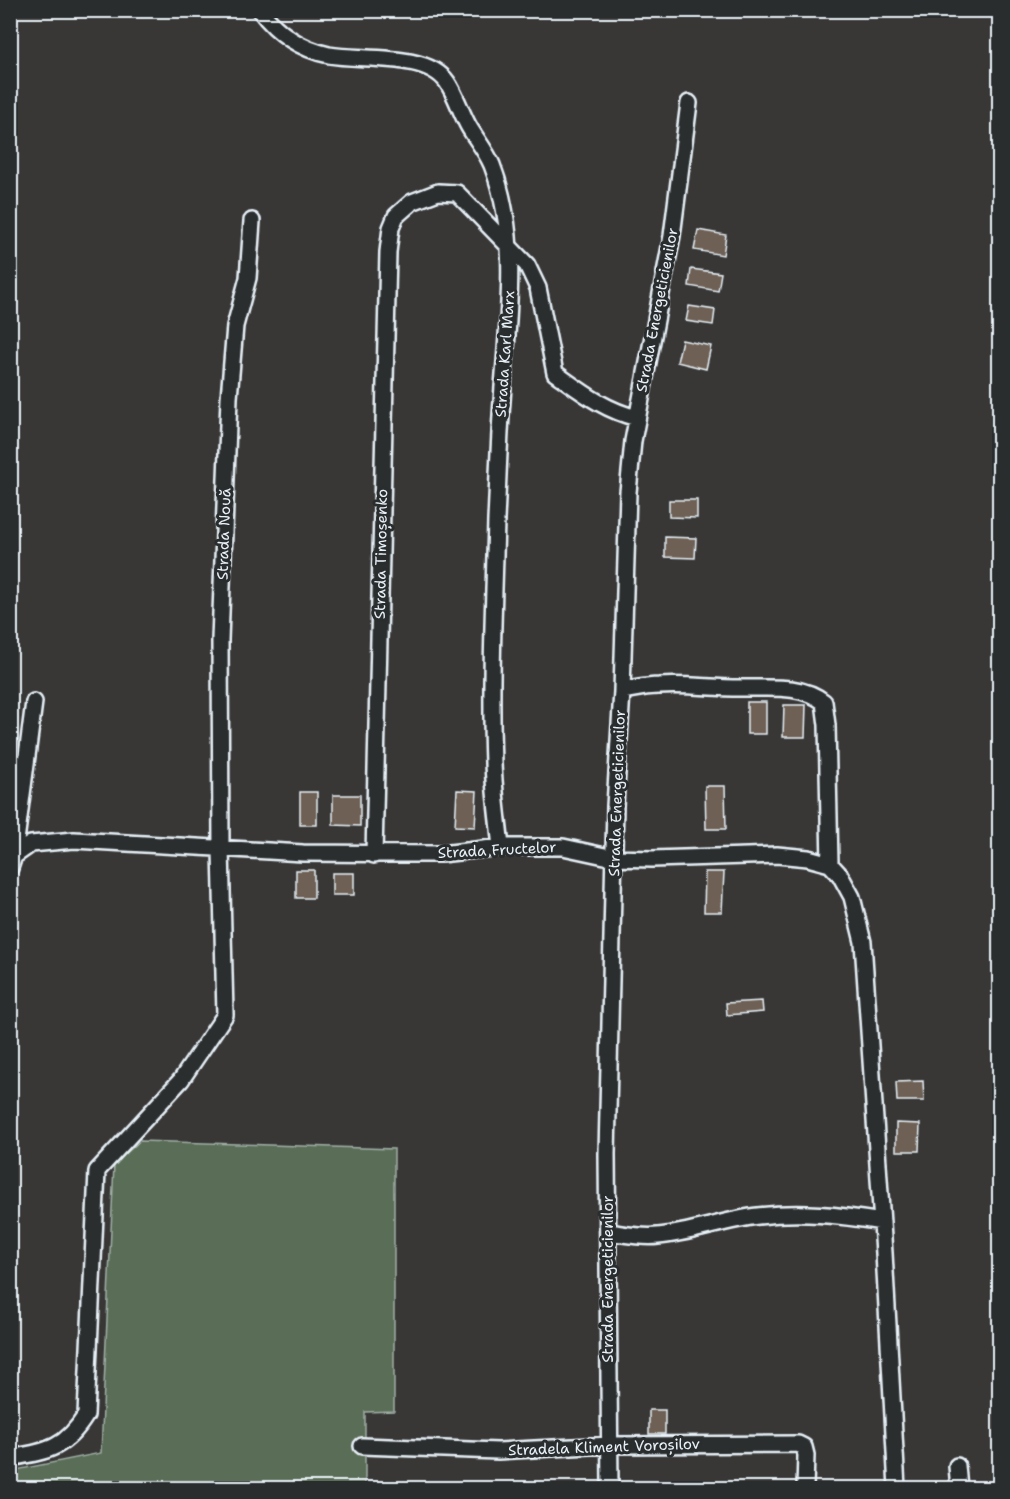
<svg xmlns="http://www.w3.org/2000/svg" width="1010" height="1499" font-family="'Shantell Sans',sans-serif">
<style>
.green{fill:#5a6d57;stroke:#a1afa8;stroke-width:1.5}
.building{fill:#6e6054;stroke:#e8f1f8;stroke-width:1.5}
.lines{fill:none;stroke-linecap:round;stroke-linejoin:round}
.street-casing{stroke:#e8f1f8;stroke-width:20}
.street{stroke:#2a2d2e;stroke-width:15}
.labels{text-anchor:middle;stroke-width:6;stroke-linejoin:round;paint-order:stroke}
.street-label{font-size:15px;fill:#e8f1f8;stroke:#2a2d2e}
</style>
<rect width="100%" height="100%" fill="#383736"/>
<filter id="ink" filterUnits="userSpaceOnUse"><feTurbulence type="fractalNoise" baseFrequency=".0167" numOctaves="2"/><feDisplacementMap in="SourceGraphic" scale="12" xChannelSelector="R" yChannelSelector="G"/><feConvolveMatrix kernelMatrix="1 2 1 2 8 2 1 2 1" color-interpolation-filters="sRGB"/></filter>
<g filter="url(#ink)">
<path class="green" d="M 140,1141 L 394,1149 L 394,1411 L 365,1412 L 365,1488 L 11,1488 L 11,1471 L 101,1453 L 114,1164 Z"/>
<path class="building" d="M 698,230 L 726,235 L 723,255 L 694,250 Z
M 691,269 L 721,273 L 718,291 L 689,286 Z
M 689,306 L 715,310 L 713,325 L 686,321 Z
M 682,340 L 711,346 L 706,369 L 677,362 Z
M 669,500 L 697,500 L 697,518 L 669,517 Z
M 665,537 L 696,538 L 695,558 L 665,557 Z
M 747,702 L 766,702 L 766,734 L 747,734 Z
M 784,705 L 806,705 L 805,737 L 783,737 Z
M 705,786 L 725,786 L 726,829 L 706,829 Z
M 457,790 L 477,791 L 475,827 L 455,826 Z
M 300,792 L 317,792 L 317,825 L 300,825 Z
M 333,795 L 360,795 L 360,826 L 333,825 Z
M 296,870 L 314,870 L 314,898 L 296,898 Z
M 705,872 L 724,872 L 722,912 L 704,912 Z
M 332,873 L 354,873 L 354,895 L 332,895 Z
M 762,1001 L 763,1012 L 727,1015 L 726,1003 Z
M 923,1081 L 924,1101 L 897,1101 L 896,1082 Z
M 896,1123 L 920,1124 L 919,1151 L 896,1151 Z
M 649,1410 L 665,1410 L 665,1434 L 649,1434 Z"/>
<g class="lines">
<g class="street-casing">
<path id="street" d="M 260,10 C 277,33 301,49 329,55 C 362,61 426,52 447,82 C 456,95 461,113 469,127 C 476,139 486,151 492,165 C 521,241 507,322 502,401 C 499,440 498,480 496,520 C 494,600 490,682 493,763 C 494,791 498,819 501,847
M 622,691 C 634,689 647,686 659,686 C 685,684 712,688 738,688 C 766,689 800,683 824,702 L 827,725 L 830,864
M 374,855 L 388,252 L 391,228 L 396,216 L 412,202 L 438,192 L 457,193 L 527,265 L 538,288 L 555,373 C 582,392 604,410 637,418
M 14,856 L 31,844 L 74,840 L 303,853 L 441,854 L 501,847 L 563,847 L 614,858 L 652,859 L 777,855 L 808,858 L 830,864 L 840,875 L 852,897 L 863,942 L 884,1253 L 897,1488
M 10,868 L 14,856 L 34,702
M 608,1232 C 624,1234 642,1238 658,1236 C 692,1233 724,1220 758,1216 C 801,1211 839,1215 882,1222
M 362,1446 L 498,1451 L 610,1445 L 798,1444 L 804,1447 L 806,1455 L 805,1488
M 10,1458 C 48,1451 65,1449 86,1415 L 97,1171 L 181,1080 L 225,1015 L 221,849 L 220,640 L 229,398 L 235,326 L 248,278 L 252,221
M 957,1466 L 959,1488
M 610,1488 L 607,1154 L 615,806 L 622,691 L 628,492 L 633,441 L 672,236 L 689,103"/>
</g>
<use href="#street" class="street"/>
</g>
</g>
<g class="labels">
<g class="street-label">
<text transform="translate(657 310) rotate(-79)" y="5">Strada Energeticienilor</text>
<text transform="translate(505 354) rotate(-86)" y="5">Strada Karl Marx</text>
<text transform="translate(224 534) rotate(-88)" y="5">Strada Nouă</text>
<text transform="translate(381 554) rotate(-89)" y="5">Strada Timoșenko</text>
<text transform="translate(617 793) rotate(-88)" y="5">Strada Energeticienilor</text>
<text transform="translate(497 850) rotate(-3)" y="5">Strada Fructelor</text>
<text transform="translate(608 1279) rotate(-90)" y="5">Strada Energeticienilor</text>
<text transform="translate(604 1447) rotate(-2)" y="5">Stradela Kliment Voroșilov</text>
</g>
</g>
<rect width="1010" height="1499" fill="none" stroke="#2a2d2e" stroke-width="36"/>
<rect x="18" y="18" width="974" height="1463" fill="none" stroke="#e8f1f8" stroke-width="2" filter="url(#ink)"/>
</svg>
